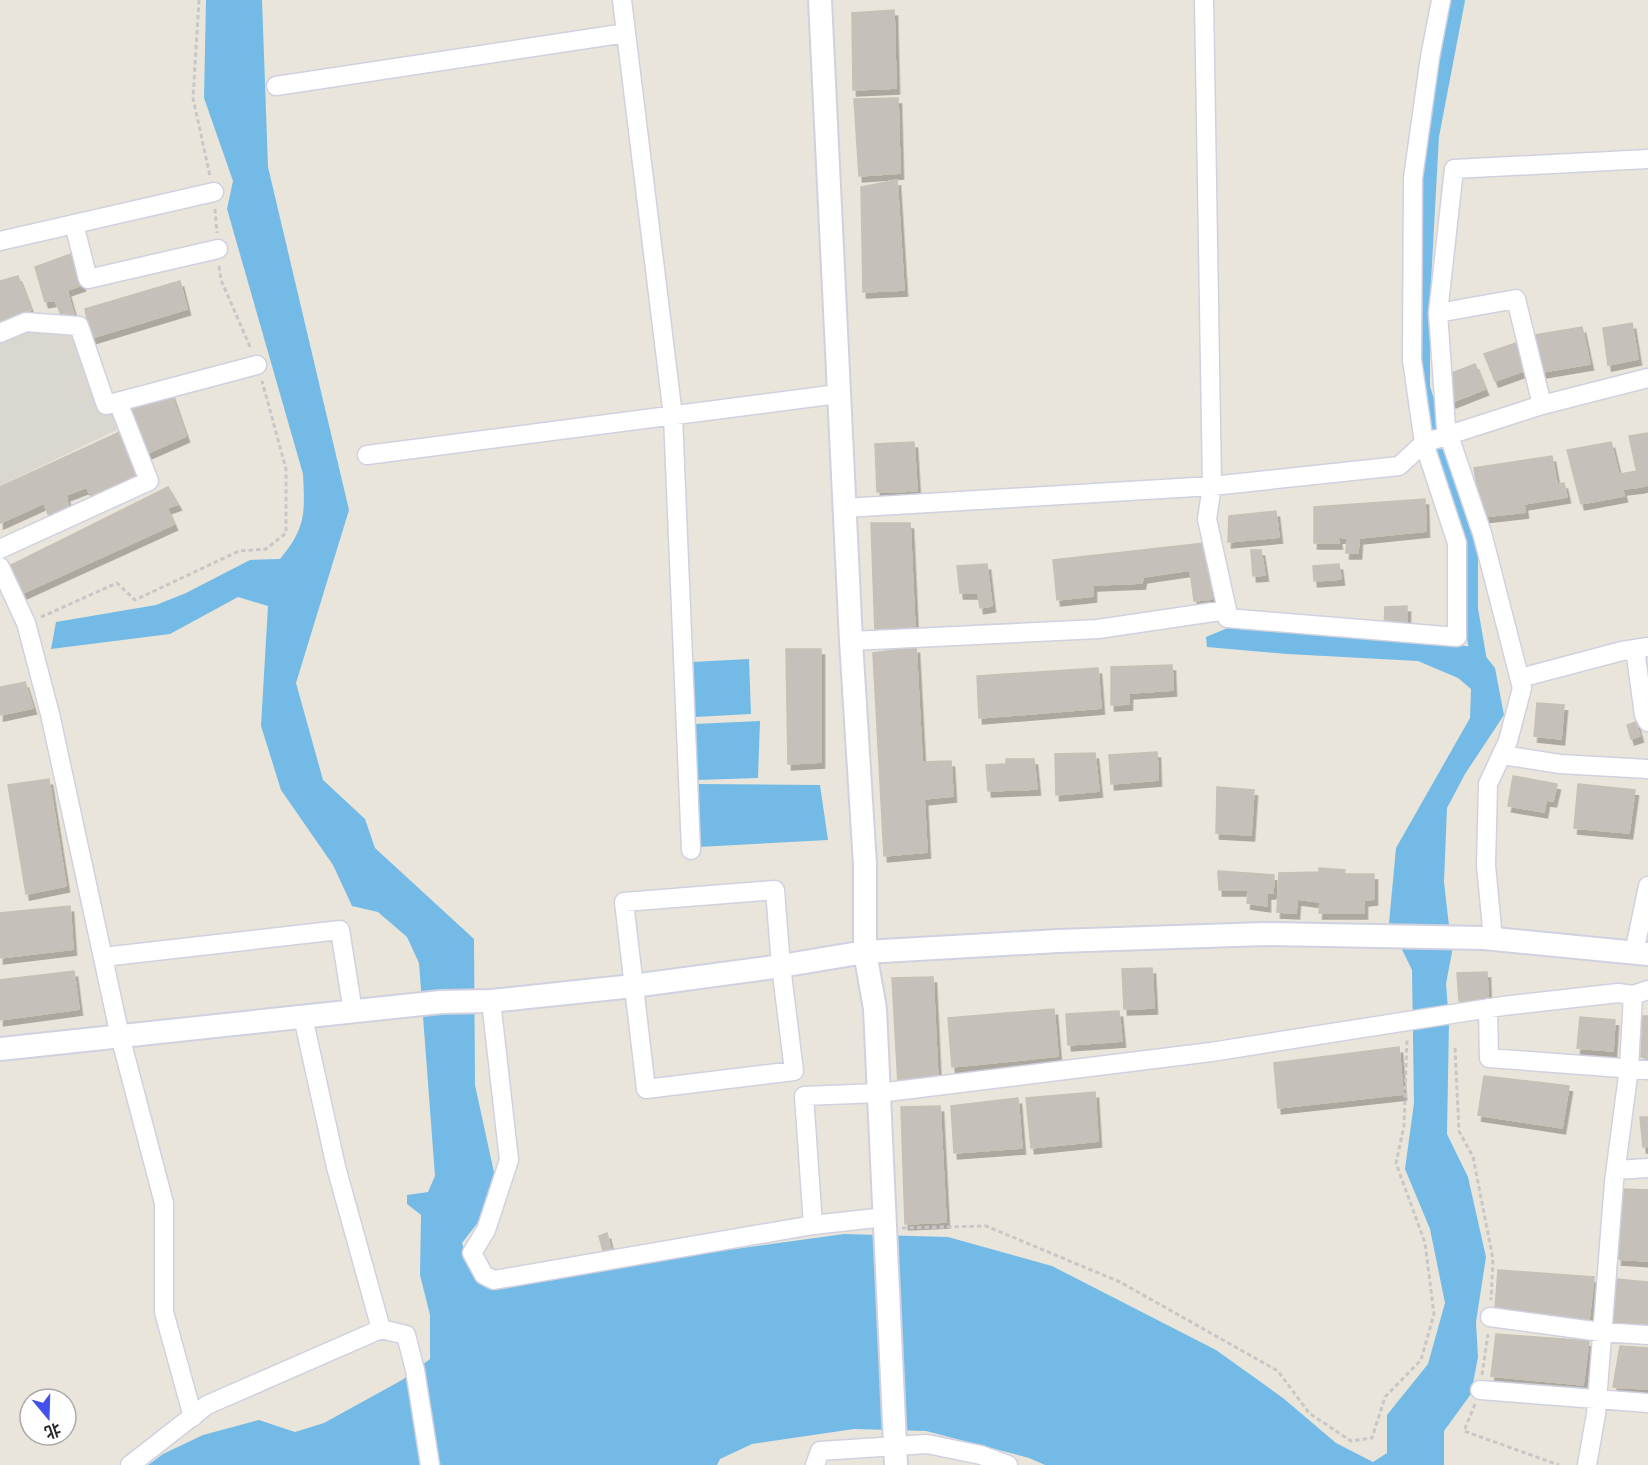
<svg xmlns="http://www.w3.org/2000/svg" width="1648" height="1465" font-family="Jost,'Noto Sans SC',sans-serif">
<style>
.plaza{fill:#dad7d1}
.water{fill:#73bbe6}
.lines{fill:none;stroke-linecap:round;stroke-linejoin:round}
.canal{stroke:#73bbe6;stroke-width:16}
.building{fill:#c5c1ba;stroke:#c5c1b4;stroke-width:1.5;filter:url(#shadow)}
.minor-casing{stroke:#d0d1e0;stroke-width:21}
.tertiary-casing{stroke:#d0d1e0;stroke-width:26}
.path{stroke:#c7c7c7;stroke-width:3;stroke-dasharray:4.5 3;stroke-linecap:butt}
.minor{stroke:#fff;stroke-width:18}
.tertiary{stroke:#fff;stroke-width:22}
</style>
<defs>
<filter id="shadow"><feDropShadow dx="3.5" dy="6" stdDeviation="0" flood-color="#0004"/></filter>
</defs>
<rect width="100%" height="100%" fill="#eae5da"/>
<path class="plaza" d="M 79,326 L 106,405 L 127,425 L 0,486 L 0,333 Z"/>
<path class="water" d="M 206,0 L 262,0 L 268,167 L 349,510 L 296,683 L 323,780 L 365,819 L 375,848 L 474,939 L 475,1085 L 495,1177 L 493,1203 L 462,1243 L 468,1260 L 481,1281 L 648,1261 L 844,1234 L 948,1237 L 1052,1266 L 1216,1350 L 1283,1398 L 1336,1443 L 1373,1462 L 1387,1453 L 1387,1415 L 1428,1364 L 1445,1303 L 1430,1229 L 1405,1169 L 1414,1103 L 1412,970 L 1389,923 L 1396,848 L 1470,718 L 1471,689 L 1458,678 L 1418,661 L 1287,654 L 1207,647 L 1206,637 L 1230,627 L 1459,645 L 1479,648 L 1495,668 L 1504,715 L 1465,774 L 1447,808 L 1444,882 L 1452,952 L 1446,984 L 1449,1021 L 1447,1134 L 1468,1177 L 1486,1257 L 1476,1322 L 1478,1357 L 1471,1394 L 1444,1431 L 1444,1465 L 1045,1465 L 1029,1458 L 926,1431 L 854,1429 L 752,1444 L 720,1459 L 717,1465 L 148,1465 L 163,1454 L 203,1435 L 259,1420 L 295,1432 L 324,1423 L 402,1380 L 430,1359 L 430,1315 L 420,1275 L 421,1215 L 407,1204 L 407,1195 L 428,1192 L 435,1176 L 419,963 L 407,937 L 378,912 L 352,906 L 333,865 L 281,790 L 261,726 L 268,606 L 238,597 L 170,634 L 51,649 L 56,622 L 156,605 L 186,593 L 250,560 L 280,559 C 306,528 305,513 303,474 L 227,209 L 233,181 L 204,98 Z
M 749,659 L 751,714 L 695,717 L 692,662 Z
M 760,721 L 758,778 L 697,780 L 694,724 Z
M 698,784 L 820,785 L 828,840 L 698,847 Z"/>
<g class="lines">
<path class="canal" d="M 1457,0 L 1431,136 L 1422,300 L 1422,387 L 1470,545 L 1470,609 L 1480,667"/>
</g>
<path class="building" d="M 894,10 L 896,88 L 853,90 L 852,13 Z
M 898,98 L 900,173 L 859,176 L 854,99 Z
M 897,180 L 904,290 L 863,292 L 861,187 Z
M 71,254 L 82,285 L 67,290 L 74,315 L 63,320 L 55,300 L 45,302 L 35,267 Z
M 18,276 L 31,310 L 0,322 L 0,281 Z
M 180,281 L 187,309 L 91,338 L 85,309 Z
M 1632,323 L 1638,359 L 1608,365 L 1603,328 Z
M 1582,327 L 1590,364 L 1537,373 L 1528,336 Z
M 1519,342 L 1529,369 L 1495,381 L 1484,354 Z
M 1475,364 L 1485,389 L 1452,402 L 1447,391 L 1454,389 L 1447,375 Z
M 171,393 L 186,436 L 141,456 L 124,409 Z
M 122,431 L 142,474 L 91,497 L 87,487 L 66,495 L 68,506 L 48,514 L 44,503 L 0,523 L 0,487 Z
M 1648,433 L 1648,485 L 1640,487 L 1629,436 Z
M 914,442 L 917,491 L 877,492 L 875,444 Z
M 1611,442 L 1624,496 L 1581,504 L 1567,450 Z
M 1552,456 L 1557,484 L 1564,483 L 1567,497 L 1524,504 L 1525,512 L 1482,517 L 1474,468 Z
M 1637,471 L 1640,487 L 1623,489 L 1619,474 Z
M 168,487 L 178,504 L 167,508 L 174,524 L 23,593 L 11,565 Z
M 1425,499 L 1426,531 L 1359,538 L 1358,553 L 1346,553 L 1347,538 L 1338,537 L 1339,543 L 1314,543 L 1314,507 Z
M 1276,511 L 1279,537 L 1228,542 L 1229,516 Z
M 871,523 L 910,523 L 915,631 L 875,633 Z
M 1204,543 L 1212,599 L 1194,601 L 1190,570 L 1143,577 L 1142,583 L 1093,585 L 1093,596 L 1057,600 L 1053,560 Z
M 1251,550 L 1261,550 L 1265,575 L 1253,576 Z
M 987,564 L 992,606 L 980,608 L 978,593 L 960,593 L 957,566 Z
M 1339,564 L 1341,579 L 1314,581 L 1313,566 Z
M 1407,606 L 1407,627 L 1384,627 L 1385,607 Z
M 916,647 L 927,852 L 884,856 L 873,653 Z
M 786,649 L 821,649 L 821,762 L 788,764 Z
M 1172,665 L 1173,690 L 1129,693 L 1129,704 L 1111,705 L 1111,667 Z
M 1098,668 L 1101,708 L 979,718 L 977,676 Z
M 25,682 L 33,708 L 0,715 L 0,687 Z
M 1537,703 L 1564,705 L 1561,739 L 1534,736 Z
M 1636,722 L 1640,736 L 1631,739 L 1627,725 Z
M 1157,752 L 1158,780 L 1111,784 L 1109,755 Z
M 1095,753 L 1099,791 L 1056,795 L 1055,754 Z
M 1006,759 L 1034,759 L 1037,789 L 988,791 L 986,765 L 1006,764 Z
M 951,761 L 953,796 L 924,799 L 922,762 Z
M 1513,776 L 1557,784 L 1553,801 L 1546,800 L 1544,812 L 1508,806 Z
M 49,779 L 66,886 L 26,894 L 8,785 Z
M 1578,784 L 1635,790 L 1629,833 L 1574,828 Z
M 1217,787 L 1254,790 L 1251,835 L 1216,833 Z
M 1319,868 L 1345,870 L 1344,874 L 1374,874 L 1374,899 L 1364,900 L 1364,913 L 1319,913 L 1320,902 L 1297,899 L 1296,913 L 1277,912 L 1279,873 L 1319,872 Z
M 1218,871 L 1274,875 L 1273,893 L 1267,893 L 1267,906 L 1247,903 L 1248,890 L 1219,890 Z
M 70,906 L 73,949 L 0,958 L 0,913 Z
M 1152,968 L 1154,1008 L 1124,1009 L 1122,969 Z
M 74,971 L 79,1009 L 0,1020 L 0,980 Z
M 1487,972 L 1488,1000 L 1459,1001 L 1457,973 Z
M 933,977 L 938,1082 L 898,1084 L 892,978 Z
M 1054,1009 L 1058,1056 L 952,1067 L 948,1018 Z
M 1119,1011 L 1122,1041 L 1068,1045 L 1066,1014 Z
M 1643,1016 L 1648,1016 L 1648,1058 L 1641,1057 Z
M 1580,1017 L 1615,1020 L 1613,1051 L 1577,1048 Z
M 1399,1047 L 1403,1094 L 1278,1108 L 1274,1063 Z
M 1484,1076 L 1569,1086 L 1562,1128 L 1478,1115 Z
M 1095,1092 L 1098,1141 L 1031,1148 L 1026,1098 Z
M 1018,1098 L 1022,1148 L 954,1153 L 951,1106 Z
M 940,1106 L 946,1222 L 905,1224 L 901,1107 Z
M 1640,1117 L 1648,1117 L 1648,1147 L 1643,1147 Z
M 1621,1189 L 1648,1190 L 1648,1261 L 1618,1259 Z
M 607,1233 L 611,1250 L 603,1251 L 599,1236 Z
M 1498,1270 L 1594,1277 L 1589,1320 L 1495,1309 Z
M 1616,1279 L 1648,1282 L 1648,1324 L 1611,1322 Z
M 1496,1334 L 1589,1341 L 1583,1385 L 1491,1376 Z
M 1620,1346 L 1648,1348 L 1648,1389 L 1613,1387 Z"/>
<g class="lines">
<g class="minor-casing">
<path id="minor" d="M 622,0 L 673,416 L 691,850
M 276,86 L 626,33
M 74,224 L 88,279 L 218,249
M 0,241 L 214,192
M 1438,313 L 1516,299 L 1542,405
M 0,333 L 26,322 L 79,326 L 106,405 L 257,365
M 367,455 L 838,394
M 845,508 L 1212,486 L 1399,466 L 1424,443 L 1542,405 L 1648,378
M 0,549 L 149,481 L 118,402
M 0,567 L 26,623 L 50,714 L 120,1036 L 164,1203 L 164,1312 L 193,1417
M 1227,610 L 1227,618 L 1457,637 L 1457,543 L 1424,443 L 1412,360 L 1413,178 L 1430,57 L 1441,0
M 851,641 L 1098,629 L 1227,610 L 1207,519 L 1212,486 L 1204,0
M 1635,649 L 1644,715 L 1648,722
M 1520,678 L 1622,651 L 1648,647
M 1502,755 L 1560,764 L 1648,769
M 775,890 L 781,966 L 794,1071 L 646,1089 L 624,902 Z
M 1493,939 L 1486,865 L 1488,784 L 1508,741 L 1522,688 L 1482,533 L 1446,427 L 1438,313 L 1454,169 L 1648,159
M 1634,953 L 1648,886
M 103,957 L 340,930 L 353,1012
M 491,1001 L 509,1160 L 486,1230 L 472,1253 L 484,1275 L 494,1280 L 813,1225
M 1488,1008 L 1489,1058 L 1648,1070
M 1616,1170 L 1648,1168
M 885,1217 L 813,1225 L 804,1096 L 879,1093 L 1211,1052 L 1503,1006 L 1618,993 L 1633,995 L 1648,990
M 1490,1317 L 1601,1332 L 1648,1335
M 381,1329 L 406,1335 L 415,1370 L 430,1465
M 1480,1390 L 1648,1403
M 130,1465 L 207,1405 L 381,1329 L 336,1167 L 303,1017
M 815,1465 L 820,1451 L 927,1444 L 981,1455 L 1008,1465
M 1587,1465 L 1596,1414 L 1614,1182 L 1629,1068 L 1633,995"/>
</g>
<g class="tertiary-casing">
<path id="tertiary" d="M 820,0 L 851,641 L 865,865 L 865,952 L 875,1009 L 896,1465
M 0,1049 L 441,1002 L 491,1001 L 633,986 L 781,966 L 865,952 L 1058,941 L 1264,934 L 1484,938 L 1648,954"/>
</g>
<path class="path" d="M 199,0 L 193,98 L 210,176
M 215,209 L 217,233
M 219,266 L 221,280 L 251,349
M 41,617 L 117,583 L 135,600 L 239,551 L 266,549 L 286,533 L 286,469 L 262,381
M 1455,1048 L 1459,1131 L 1473,1157 L 1493,1259 L 1491,1300
M 902,1228 L 986,1226 L 1120,1282 L 1278,1371 L 1309,1413 L 1351,1441 L 1372,1438 L 1385,1397 L 1421,1360 L 1434,1314 L 1425,1243 L 1396,1163 L 1404,1126 L 1407,1038
M 1482,1375 L 1488,1334
M 1475,1404 L 1464,1431 L 1559,1465"/>
<use href="#minor" class="minor"/>
<use href="#tertiary" class="tertiary"/>
</g>
<g transform="translate(48 1417) rotate(161)"><circle r="28" fill="#ffffff" stroke="#a9a9a9" stroke-width="1.5"/>
<path d="M0-4.5L10 22L0 15L-10 22Z" fill="#4350ee"/>
<text y="-9" font-size="16" font-weight="bold" text-anchor="middle" fill="#282828">北</text>
</g>
</svg>
